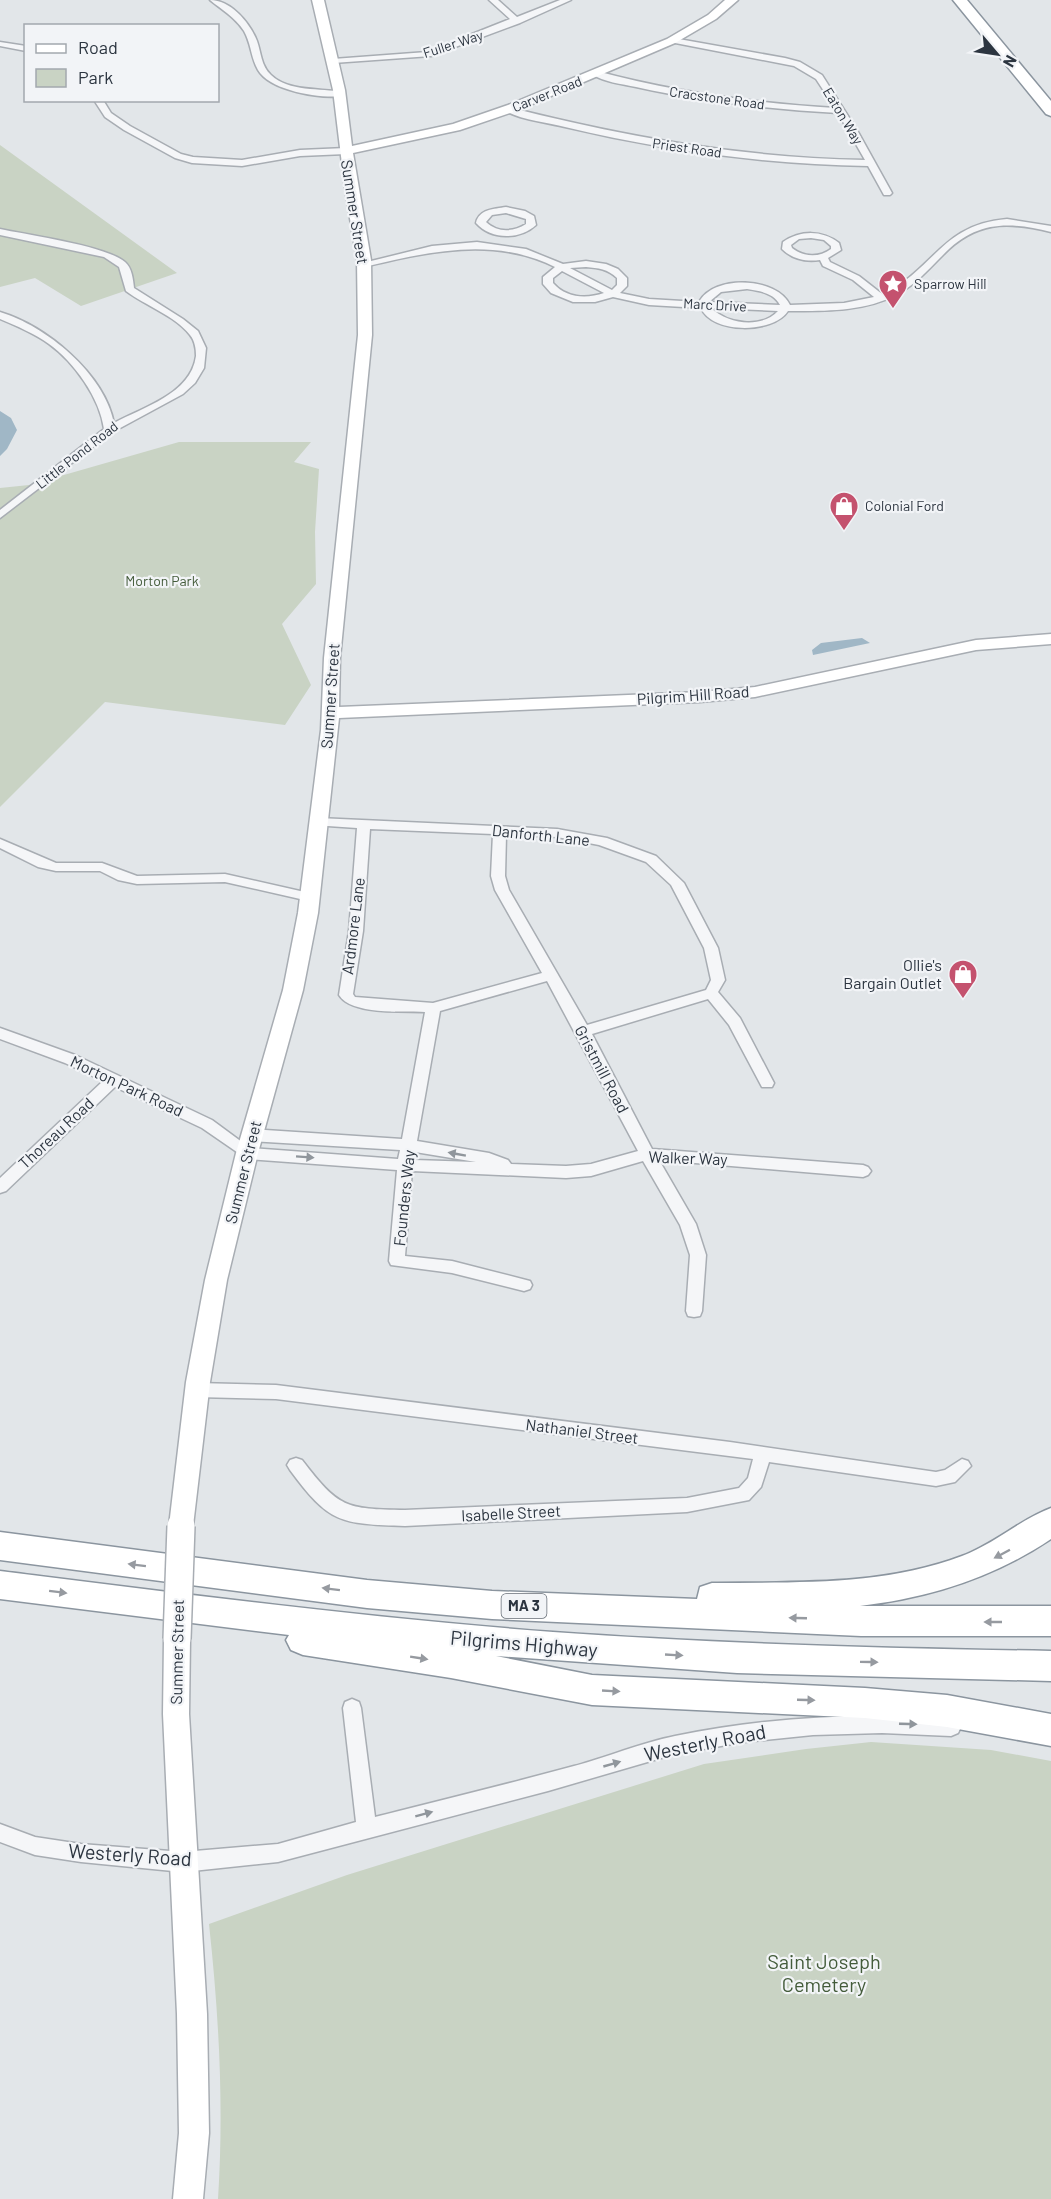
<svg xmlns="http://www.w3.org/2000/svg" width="1051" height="2199" font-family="Barlow,sans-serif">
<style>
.green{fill:#c9d3c4}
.water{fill:#a0b7c6}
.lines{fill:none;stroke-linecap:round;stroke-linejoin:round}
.street-casing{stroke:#a8adb3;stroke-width:3}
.secondary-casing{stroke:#a8adb3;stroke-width:3}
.highway-casing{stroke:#8b959f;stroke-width:3}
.street{fill:#f5f6f8;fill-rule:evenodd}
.secondary{fill:#fff;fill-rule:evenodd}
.highway{fill:#fff;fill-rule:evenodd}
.secondary-bridge-casing{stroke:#a8adb3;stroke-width:30;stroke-linecap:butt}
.secondary-bridge{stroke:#fff;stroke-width:27}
.oneway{fill:#90969c}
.oneway2{fill:#969aa0}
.labels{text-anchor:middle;stroke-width:4.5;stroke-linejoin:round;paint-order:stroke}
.far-street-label{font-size:14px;fill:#2c3540;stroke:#f2f4f7}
.far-poi-label{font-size:14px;fill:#2c3540;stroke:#f2f4f7;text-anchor:start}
.far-park-label{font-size:14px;fill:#435b3a;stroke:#f2f4f7}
.shield{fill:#f2f4f7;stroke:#676e77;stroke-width:1.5}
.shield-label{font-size:15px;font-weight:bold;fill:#2c3540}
.street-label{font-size:16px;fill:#2c3540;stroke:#f2f4f7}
.poi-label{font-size:16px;fill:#2c3540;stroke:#f2f4f7;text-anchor:end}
.near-street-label{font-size:20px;fill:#2c3540;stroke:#f2f4f7}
.near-park-label{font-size:20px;fill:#435b3a;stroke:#f2f4f7}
</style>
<rect width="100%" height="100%" fill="#e2e6e9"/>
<path class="green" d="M 0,145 L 177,273 L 81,306 L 35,278 L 0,287 Z
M 179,442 L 311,442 L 294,462 L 319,469 L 315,532 L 316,584 L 282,624 L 311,685 L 285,725 L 105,702 L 0,807 L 0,488 L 29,485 Z
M 871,1742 L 991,1750 L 1051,1761 L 1051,2199 L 218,2199 C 224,2107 219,2016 209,1924 L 347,1875 L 704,1764 L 806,1749 Z"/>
<path class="water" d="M 0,411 L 11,418 L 17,430 L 7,449 L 0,456 Z
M 862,638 L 870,643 L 813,655 L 812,650 L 821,643 Z"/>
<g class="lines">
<g class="street-casing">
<path id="street" d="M 210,0 C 231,0 250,23 257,41 C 261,52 261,66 271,75 C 289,92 320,88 343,92 L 343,96 C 321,99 270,91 258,70 C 251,58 251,43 244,31 C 235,17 222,10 210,0 Z
M 489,0 L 498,0 L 517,17 L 560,0 L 571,0 L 520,23 L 431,56 L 333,63 L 329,61 L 333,59 L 427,52 L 510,19 Z
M 673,38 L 785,58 L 800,62 L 822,75 L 857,130 L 892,193 L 890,195 L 884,195 L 868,166 C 765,164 665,151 565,127 C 548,123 517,119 504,110 L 508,107 C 626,137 743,158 865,160 L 838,113 C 770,109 703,102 636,87 C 622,84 603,82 592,74 L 596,71 C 675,92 753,103 835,108 L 816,79 L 794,66 L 670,42 L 670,38 Z
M 0,42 L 26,46 L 26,51 L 0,46 Z
M 94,100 L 103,100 L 111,113 L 130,126 L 181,154 L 193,157 L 242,160 L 300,150 L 346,148 L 350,151 L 346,154 L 300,156 L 242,166 L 192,163 L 175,158 L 124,130 L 105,117 Z
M 506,207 L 525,211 L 534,216 L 536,225 C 520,240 491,240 476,223 C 479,209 494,209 506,207 ZM 506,213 L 526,219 L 526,224 C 513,232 498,233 486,222 L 492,215 Z
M 1007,219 L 1051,226 L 1051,232 C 1007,221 975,221 942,256 C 928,270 914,286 896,295 C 864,312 824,311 788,311 C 773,334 712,334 701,308 L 649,305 L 613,297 L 595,302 L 573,302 L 551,293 L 543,284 L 543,277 L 555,267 C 493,236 428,252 364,267 L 359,264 L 432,246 L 477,242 L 526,249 L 563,264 L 586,261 L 606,264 L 618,269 L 627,278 L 627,286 L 620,293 L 649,299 L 699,302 C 714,274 777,277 790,305 L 844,303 L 874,297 L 853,280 L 823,266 L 820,260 C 806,262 792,259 782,249 L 783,242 C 801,230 822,230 839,243 L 841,250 L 828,258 L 830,262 L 859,276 L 882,294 C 934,271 941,224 1007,219 ZM 811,238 L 824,240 L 831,246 L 831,249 C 819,258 804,257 792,248 L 791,245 L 799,239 ZM 586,267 C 598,268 608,269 617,278 L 617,285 L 612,290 L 570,268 ZM 562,271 L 604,293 C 586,299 566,298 553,283 L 553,278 ZM 747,289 C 760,291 774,293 780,305 L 709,302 L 721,292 ZM 711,308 L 778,311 C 761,329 728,324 711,308 Z
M 0,229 C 28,235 107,246 125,262 C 132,268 133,279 134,288 L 183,319 L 198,331 L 206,348 L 204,368 L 195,383 L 183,394 L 111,433 L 0,518 L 0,510 L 104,429 C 100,398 74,362 49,344 C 35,334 17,326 0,319 L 0,312 C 46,326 104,373 114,423 C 143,407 191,394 196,356 C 196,349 195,341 190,335 C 174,315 146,306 126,291 L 119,267 L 104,257 L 0,235 Z
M 318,818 L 557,829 L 607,838 L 656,856 L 684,883 L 718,948 L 725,980 L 718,992 L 740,1018 L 774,1083 L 772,1087 L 762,1087 L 729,1025 L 708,999 L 592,1034 L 652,1149 L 863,1165 L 868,1167 L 871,1171 L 868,1175 L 863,1177 L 659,1160 L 696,1224 L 706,1255 L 702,1311 L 700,1316 L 694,1317 L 688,1316 L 686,1311 L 690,1255 L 680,1225 L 643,1161 L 591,1176 L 566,1178 L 412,1171 L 405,1256 L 452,1261 L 530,1281 L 532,1285 L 530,1289 L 524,1291 L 452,1273 L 391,1265 L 389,1261 L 397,1170 L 247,1159 L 202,1128 L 115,1087 L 6,1191 L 0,1193 L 0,1178 L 103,1081 L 65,1063 L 0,1039 L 0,1028 L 75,1055 L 212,1120 L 250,1148 L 398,1159 L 400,1150 L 251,1141 L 246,1139 L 243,1135 L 246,1131 L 251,1129 L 402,1139 L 425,1012 C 402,1011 351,1015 339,995 L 349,931 L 357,828 L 313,825 L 311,822 L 313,819 ZM 370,829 L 493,834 L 491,876 L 495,890 L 542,973 L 433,1003 L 355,997 L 353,994 L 363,931 ZM 506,835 L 557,837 L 599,845 L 646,862 L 671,885 L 704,948 L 711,980 L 706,990 L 587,1025 L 509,890 L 505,876 ZM 547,981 L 638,1151 L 591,1164 L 566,1166 L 511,1164 L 508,1160 L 489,1153 L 417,1141 L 440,1011 ZM 415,1152 L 476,1162 L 414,1160 Z
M 0,839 L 56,863 L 102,863 L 137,876 L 225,874 L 309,893 L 316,897 L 309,901 L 225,882 L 137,884 L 118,880 L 100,871 L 56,871 L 38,867 L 0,848 Z
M 197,1383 L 276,1385 L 730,1442 L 936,1472 L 945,1470 L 962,1459 L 968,1461 L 971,1466 L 955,1482 L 936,1486 L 769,1462 L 761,1487 L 749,1500 L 687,1512 L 405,1526 C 340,1524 329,1523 290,1470 L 287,1465 L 290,1460 L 296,1458 L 302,1460 C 339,1508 345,1509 405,1510 L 687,1498 L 739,1488 L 748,1478 L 753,1459 L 276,1399 L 197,1397 L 191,1395 L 189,1390 L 191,1385 Z
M 352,1699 L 359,1702 L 361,1708 L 375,1817 C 442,1800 508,1784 574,1766 C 608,1757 640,1743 675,1736 C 766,1717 858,1713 951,1718 L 958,1721 L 961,1727 L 958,1733 L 951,1736 L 882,1733 L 813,1735 L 744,1742 L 675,1754 L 548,1791 L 278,1862 L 183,1872 L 81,1862 L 35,1855 L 0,1842 L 0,1824 L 35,1837 L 81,1844 L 183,1852 L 278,1844 L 356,1822 L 343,1708 L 345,1702 Z"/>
</g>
<g class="secondary-casing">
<path id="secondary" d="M 312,0 L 324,0 L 345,90 L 352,146 L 453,124 L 508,105 L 667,39 L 708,15 L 725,0 L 738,0 L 716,19 L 675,43 L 516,111 L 460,130 L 353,153 L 371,260 L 372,335 L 340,658 L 339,707 L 700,692 L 755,687 L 976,640 L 1051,634 L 1051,644 L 976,650 L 755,697 L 700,702 L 339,718 L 318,913 L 303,990 L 258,1153 L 227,1280 L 210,1382 L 193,1526 L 190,1533 L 181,1537 L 172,1533 L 169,1526 L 186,1382 L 205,1280 L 236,1153 L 283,990 L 298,913 L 321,730 L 324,658 L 358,335 L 357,260 L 345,189 L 333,90 Z
M 177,1628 L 186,1631 L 190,1639 L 189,1714 L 207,2014 L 209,2133 L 203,2199 L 173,2199 L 179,2133 L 177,2014 L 163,1714 L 164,1639 L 168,1631 Z"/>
</g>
<g class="highway-casing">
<path id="highway" d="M 953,0 L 967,0 L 1051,101 L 1051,116 L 1046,114 Z
M 1051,1508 L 1051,1539 C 993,1578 929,1598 860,1606 L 1051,1606 L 1051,1636 L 861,1636 L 492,1619 L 367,1608 L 0,1560 L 0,1532 L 367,1580 L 492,1591 L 697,1599 L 700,1587 L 712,1583 C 795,1582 883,1586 962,1556 C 994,1544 1021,1519 1051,1508 Z
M 0,1571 C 184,1594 368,1618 553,1632 C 719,1644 885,1648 1051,1651 L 1051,1681 L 737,1673 L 496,1656 L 592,1675 L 865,1688 L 947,1695 L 1051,1714 L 1051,1746 L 947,1727 L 865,1718 L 592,1705 L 451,1678 L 303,1655 L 291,1650 L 286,1640 L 289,1635 L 0,1599 Z"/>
</g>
<use href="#street" class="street"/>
<use href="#secondary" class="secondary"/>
<use href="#highway" class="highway"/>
<g class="secondary-bridge-casing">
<path id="secondary-bridge" d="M 177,1639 L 181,1526"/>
</g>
<use href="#secondary-bridge" class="secondary-bridge"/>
</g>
<defs><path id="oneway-solid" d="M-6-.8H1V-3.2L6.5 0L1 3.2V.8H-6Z" transform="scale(1.5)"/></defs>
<g class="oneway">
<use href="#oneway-solid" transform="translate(457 1154) rotate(-170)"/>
<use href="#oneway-solid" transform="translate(305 1157) rotate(4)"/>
<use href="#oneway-solid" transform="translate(908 1724) rotate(2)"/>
<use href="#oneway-solid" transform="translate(612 1764) rotate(-16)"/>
<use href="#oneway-solid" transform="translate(424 1814) rotate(-15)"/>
</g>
<g class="oneway2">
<use href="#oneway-solid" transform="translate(1002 1554) rotate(152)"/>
<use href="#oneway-solid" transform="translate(137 1565) rotate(-173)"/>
<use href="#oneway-solid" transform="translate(331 1589) rotate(-173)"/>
<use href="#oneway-solid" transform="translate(58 1592) rotate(7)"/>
<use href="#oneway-solid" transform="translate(798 1618) rotate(-178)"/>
<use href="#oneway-solid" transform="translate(993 1622) rotate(-180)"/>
<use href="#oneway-solid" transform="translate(674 1655) rotate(3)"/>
<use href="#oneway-solid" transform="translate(419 1658) rotate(9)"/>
<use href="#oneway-solid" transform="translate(869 1662) rotate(1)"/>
<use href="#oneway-solid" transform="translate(611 1691) rotate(3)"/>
<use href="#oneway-solid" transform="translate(806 1700) rotate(2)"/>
</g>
<defs>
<g id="sight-pin" transform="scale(1.5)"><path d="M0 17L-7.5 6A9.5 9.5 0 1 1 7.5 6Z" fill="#c4526e" stroke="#f2f4f7"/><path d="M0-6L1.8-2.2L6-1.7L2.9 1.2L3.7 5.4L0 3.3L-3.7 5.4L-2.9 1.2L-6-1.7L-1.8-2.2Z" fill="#fff"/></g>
<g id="shop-pin" transform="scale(1.5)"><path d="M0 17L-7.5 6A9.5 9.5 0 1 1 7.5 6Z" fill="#c4526e" stroke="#f2f4f7"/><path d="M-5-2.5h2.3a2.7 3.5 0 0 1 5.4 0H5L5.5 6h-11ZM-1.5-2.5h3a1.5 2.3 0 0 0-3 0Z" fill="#fff"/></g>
</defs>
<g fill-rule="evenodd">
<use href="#sight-pin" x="893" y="284"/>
<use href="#shop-pin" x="844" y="506"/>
<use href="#shop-pin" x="963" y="974"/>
</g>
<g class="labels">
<g class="far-street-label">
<text transform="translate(453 44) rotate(-18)" y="5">Fuller Way</text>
<text transform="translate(547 94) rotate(-22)" y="5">Carver Road</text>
<text transform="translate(717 98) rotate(8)" y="5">Cracstone Road</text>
<text transform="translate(843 116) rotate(59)" y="5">Eaton Way</text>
<text transform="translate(687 148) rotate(8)" y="5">Priest Road</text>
<text transform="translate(715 305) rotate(3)" y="5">Marc Drive</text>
<text transform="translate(77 455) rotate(-38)" y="5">Little Pond Road</text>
</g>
<g class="far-poi-label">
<text x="914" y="289">Sparrow Hill</text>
<text x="865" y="511">Colonial Ford</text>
</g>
<g class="far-park-label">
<text x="162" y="586">Morton Park</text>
</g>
<rect class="shield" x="501.5" y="1594" width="45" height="24" rx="4.5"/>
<g class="shield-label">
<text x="524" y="1611">MA 3</text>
</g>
<g class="street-label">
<text transform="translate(355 212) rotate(81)" y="6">Summer Street</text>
<text transform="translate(693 695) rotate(-4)" y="6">Pilgrim Hill Road</text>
<text transform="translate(330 696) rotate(-86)" y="6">Summer Street</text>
<text transform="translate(541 835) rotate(6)" y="6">Danforth Lane</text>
<text transform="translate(353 926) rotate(-83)" y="6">Ardmore Lane</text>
<text transform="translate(602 1069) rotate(62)" y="6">Gristmill Road</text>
<text transform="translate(127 1086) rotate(25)" y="6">Morton Park Road</text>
<text transform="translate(56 1133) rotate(-43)" y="6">Thoreau Road</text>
<text transform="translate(688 1158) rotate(2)" y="6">Walker Way</text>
<text transform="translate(243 1172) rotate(-76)" y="6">Summer Street</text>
<text transform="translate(404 1198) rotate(-84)" y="6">Founders Way</text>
<text transform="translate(582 1431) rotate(7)" y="6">Nathaniel Street</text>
<text transform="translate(511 1513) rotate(-3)" y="6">Isabelle Street</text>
<text transform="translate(177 1652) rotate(-89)" y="6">Summer Street</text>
</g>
<g class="poi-label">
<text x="942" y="971">Ollie's<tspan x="942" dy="18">Bargain Outlet</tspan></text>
</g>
<g class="near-street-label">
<text transform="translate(524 1644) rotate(5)" y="7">Pilgrims Highway</text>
<text transform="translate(705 1743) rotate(-11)" y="7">Westerly Road</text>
<text transform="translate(130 1855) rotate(4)" y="7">Westerly Road</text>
</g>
<g class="near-park-label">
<text x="824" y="1969">Saint Joseph<tspan x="824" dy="23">Cemetery</tspan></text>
</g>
</g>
<rect x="24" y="24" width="195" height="78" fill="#f2f4f7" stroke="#a3a8ae" stroke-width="1.5"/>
<rect x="36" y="44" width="30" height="9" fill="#ffffff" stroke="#a3a8ae" stroke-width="1.5"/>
<text x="78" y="54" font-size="18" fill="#2c3540">Road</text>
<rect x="36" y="69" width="30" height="18" fill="#c9d3c4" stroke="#a3a8ae" stroke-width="1.5"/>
<text x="78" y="84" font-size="18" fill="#2c3540">Park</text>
<g transform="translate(997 54) rotate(119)" stroke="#f2f4f7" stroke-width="4.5" paint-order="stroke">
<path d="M0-4.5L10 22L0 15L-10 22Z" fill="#2c3540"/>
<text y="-9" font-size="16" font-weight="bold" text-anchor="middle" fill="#2c3540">N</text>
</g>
</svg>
